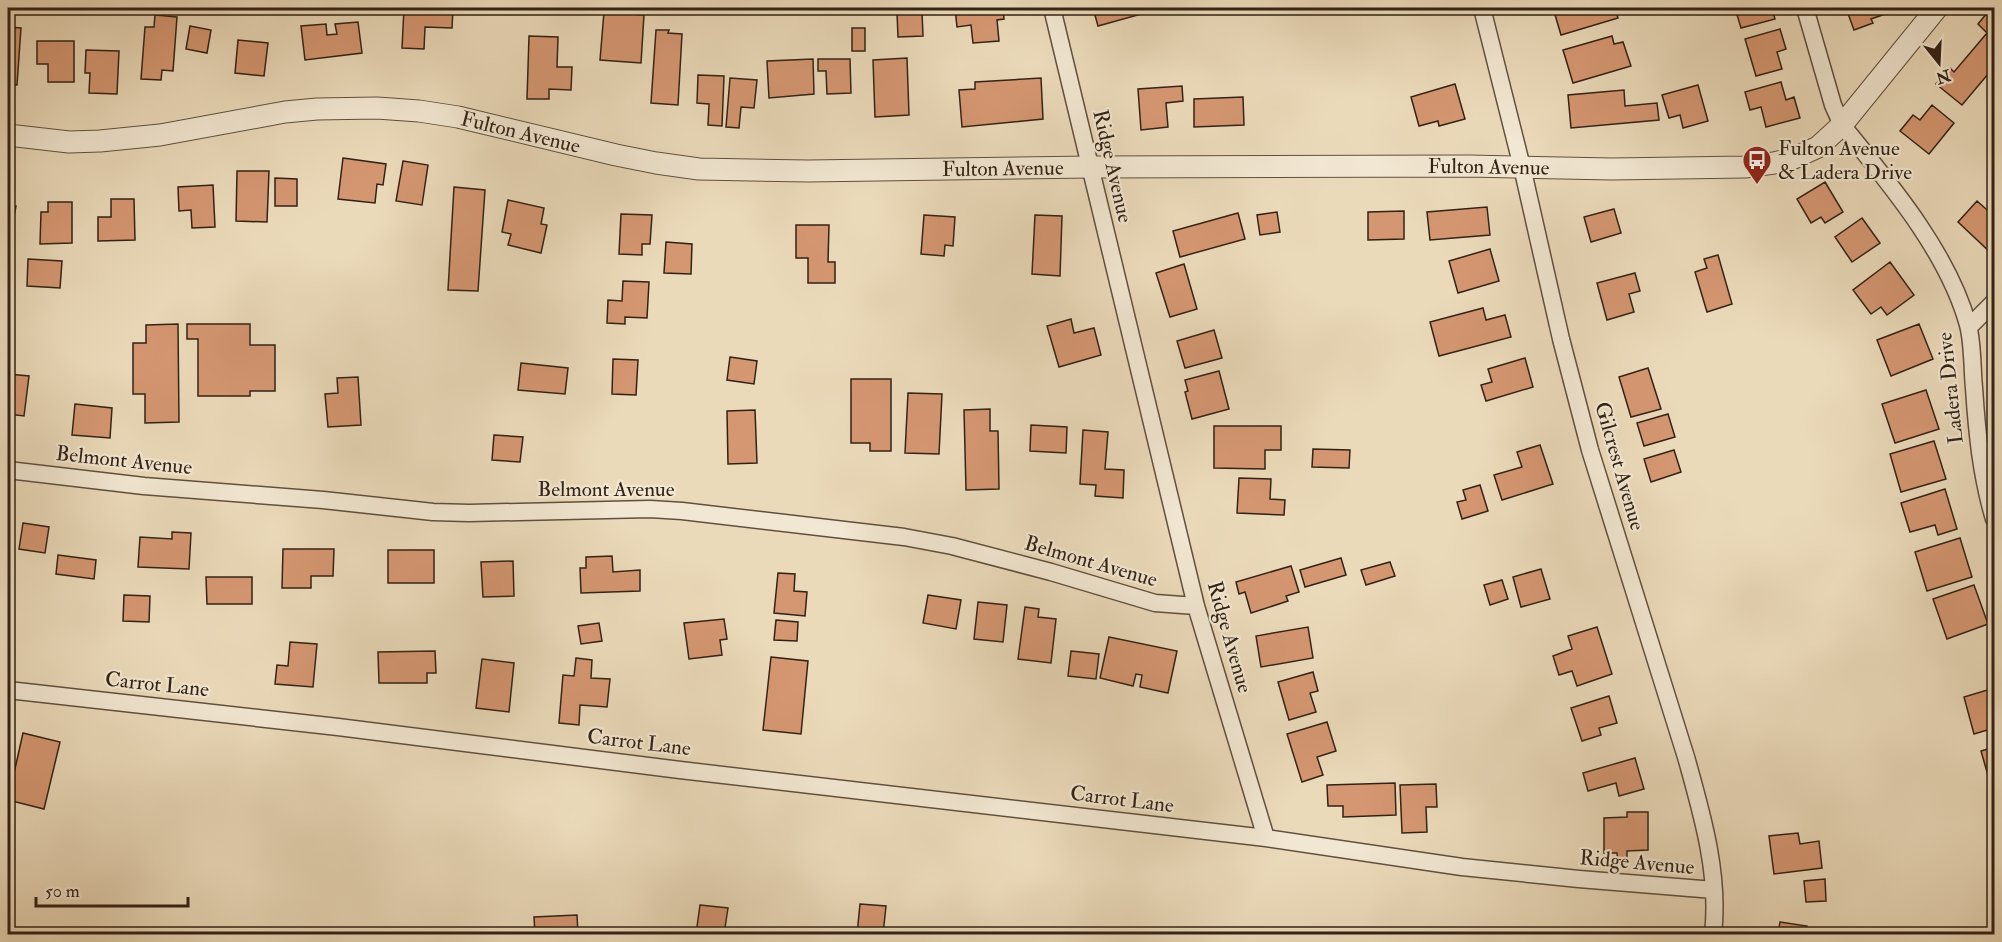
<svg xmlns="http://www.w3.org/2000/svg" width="2002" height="942" font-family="'IM FELL Double Pica',serif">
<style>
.building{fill:#d59772;stroke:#322215;stroke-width:1.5}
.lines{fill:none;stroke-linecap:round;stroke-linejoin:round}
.minor-casing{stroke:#60503e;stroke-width:19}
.tertiary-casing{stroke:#60503e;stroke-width:23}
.minor{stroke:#f2e7d2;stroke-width:16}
.tertiary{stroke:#f2e7d2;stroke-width:21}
.labels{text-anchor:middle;stroke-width:4.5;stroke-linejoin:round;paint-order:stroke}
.street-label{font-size:21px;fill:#322215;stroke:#f2e7d2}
.poi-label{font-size:21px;fill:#322215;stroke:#f2e7d2;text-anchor:start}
</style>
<rect width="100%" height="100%" fill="#ebdaba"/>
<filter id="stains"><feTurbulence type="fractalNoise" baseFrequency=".00333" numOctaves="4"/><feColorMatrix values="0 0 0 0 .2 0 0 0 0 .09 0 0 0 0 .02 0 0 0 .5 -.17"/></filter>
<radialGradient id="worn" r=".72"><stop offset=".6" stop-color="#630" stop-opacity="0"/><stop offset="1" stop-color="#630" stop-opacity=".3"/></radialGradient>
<path class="building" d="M 404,8 L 453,8 L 452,28 L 425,27 L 424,49 L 402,48 Z
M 955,8 L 1003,8 L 1004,19 L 997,20 L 999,41 L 973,43 L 971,25 L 957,27 Z
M 1093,8 L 1144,8 L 1145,13 L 1098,26 Z
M 1553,8 L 1615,8 L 1618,18 L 1561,35 Z
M 1735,8 L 1772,8 L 1775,19 L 1741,28 Z
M 1846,8 L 1893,8 L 1894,11 L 1871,19 L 1873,23 L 1854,30 Z
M 1991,8 L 1994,11 L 1994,67 L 1962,105 L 1936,84 L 1950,68 L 1954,72 L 1987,33 L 1978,24 Z
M 604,12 L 644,15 L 641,63 L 600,60 Z
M 922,12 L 923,36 L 898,37 L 897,13 Z
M 155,15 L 177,17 L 173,71 L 162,70 L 161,80 L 141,79 L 145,27 L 154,27 Z
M 358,22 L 362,53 L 305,60 L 301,26 L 326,24 L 327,35 L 337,34 L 335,24 Z
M 190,26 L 211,30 L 207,53 L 186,49 Z
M 8,27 L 21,28 L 17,85 L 8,84 Z
M 852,28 L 865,28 L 865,51 L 852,51 Z
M 1780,29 L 1786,49 L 1777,52 L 1782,69 L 1756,76 L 1745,39 Z
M 656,30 L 669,30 L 668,33 L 682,34 L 678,105 L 651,103 Z
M 529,36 L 558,37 L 557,67 L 572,67 L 571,90 L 549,89 L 549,99 L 527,99 Z
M 1612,36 L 1614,44 L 1623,42 L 1631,66 L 1573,83 L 1563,50 Z
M 238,40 L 268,43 L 264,76 L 235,73 Z
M 37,41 L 74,41 L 74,82 L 48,82 L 48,64 L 37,64 Z
M 86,50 L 119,51 L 117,94 L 89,93 L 90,73 L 85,73 Z
M 907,58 L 909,115 L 875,117 L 873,60 Z
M 813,59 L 814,94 L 769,98 L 767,61 Z
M 818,59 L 850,59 L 851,93 L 827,94 L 826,71 L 818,71 Z
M 698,75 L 724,76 L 722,126 L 708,125 L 709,104 L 697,103 Z
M 730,78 L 757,80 L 754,108 L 741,107 L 739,128 L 726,127 Z
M 1041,78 L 1043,119 L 962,127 L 959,90 L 975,89 L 975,82 Z
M 1781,82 L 1786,100 L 1794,97 L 1800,118 L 1766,127 L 1761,107 L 1750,110 L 1745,92 Z
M 1455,84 L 1465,119 L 1439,126 L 1438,121 L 1419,126 L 1411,97 Z
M 1698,85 L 1708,121 L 1683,128 L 1680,115 L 1669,118 L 1662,95 Z
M 1182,86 L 1183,101 L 1166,103 L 1168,127 L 1141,130 L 1138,89 Z
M 1624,90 L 1625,106 L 1657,103 L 1659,120 L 1571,128 L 1568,95 Z
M 1243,97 L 1244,125 L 1194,127 L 1194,99 Z
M 1932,105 L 1954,123 L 1929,154 L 1900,131 L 1913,115 L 1920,120 Z
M 343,158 L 386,164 L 383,185 L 377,184 L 375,203 L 338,199 Z
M 403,161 L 428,165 L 422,205 L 396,201 Z
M 237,171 L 269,171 L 267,222 L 236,221 Z
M 275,178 L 297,179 L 297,206 L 275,206 Z
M 1825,182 L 1843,212 L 1825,223 L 1821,217 L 1811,223 L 1797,199 Z
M 213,185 L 215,227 L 192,228 L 191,210 L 179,211 L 178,187 Z
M 454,187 L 485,190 L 478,291 L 448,290 Z
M 111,199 L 134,199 L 135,240 L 98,241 L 98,217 L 111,217 Z
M 508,200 L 544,208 L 541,224 L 547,225 L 541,253 L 508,245 L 511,234 L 502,232 Z
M 1977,201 L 1994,216 L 1994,248 L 1991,253 L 1958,222 Z
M 48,202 L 72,202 L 72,243 L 40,244 L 41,212 L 48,212 Z
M 8,204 L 16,206 L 10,238 L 8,238 Z
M 1487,207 L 1490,235 L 1430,240 L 1427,212 Z
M 1614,209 L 1621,233 L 1591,242 L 1584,217 Z
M 1404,211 L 1404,239 L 1368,240 L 1368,212 Z
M 1277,212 L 1280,232 L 1260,235 L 1257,215 Z
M 1238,213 L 1245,239 L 1180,257 L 1173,231 Z
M 621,214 L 652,215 L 650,244 L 642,244 L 642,255 L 619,254 Z
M 924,215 L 955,217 L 953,246 L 945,245 L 944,256 L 921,254 Z
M 1035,215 L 1062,216 L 1060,276 L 1032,274 Z
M 1862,218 L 1880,243 L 1852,262 L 1835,237 Z
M 796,225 L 829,225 L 828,262 L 835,262 L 835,283 L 808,283 L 808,258 L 796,258 Z
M 666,242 L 692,244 L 691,274 L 664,273 Z
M 1490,249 L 1499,281 L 1458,293 L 1449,261 Z
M 1718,255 L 1732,304 L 1707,312 L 1695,272 L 1707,268 L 1704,259 Z
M 28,259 L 62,261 L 60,288 L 27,286 Z
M 1890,262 L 1914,295 L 1887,315 L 1881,307 L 1871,314 L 1853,290 Z
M 1184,264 L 1197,309 L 1170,317 L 1156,273 Z
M 1635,273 L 1640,291 L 1629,294 L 1634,312 L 1607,320 L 1597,283 Z
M 623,281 L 649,282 L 647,318 L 625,317 L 625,324 L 607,323 L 608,300 L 622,301 Z
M 1483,308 L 1486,320 L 1505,315 L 1511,337 L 1439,356 L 1430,322 Z
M 1071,319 L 1074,333 L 1094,328 L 1101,355 L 1059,367 L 1047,326 Z
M 178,324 L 179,422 L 145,423 L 145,394 L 133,394 L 133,343 L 146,343 L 146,325 Z
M 187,324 L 250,324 L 250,345 L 275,345 L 275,391 L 250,391 L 250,396 L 198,396 L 198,339 L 187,339 Z
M 1919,324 L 1933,359 L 1891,376 L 1877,340 Z
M 1214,330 L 1222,358 L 1185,368 L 1177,341 Z
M 730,357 L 757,361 L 754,384 L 727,380 Z
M 1525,358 L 1533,387 L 1486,401 L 1481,385 L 1492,382 L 1488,369 Z
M 613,359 L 638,360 L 636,395 L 612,394 Z
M 521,363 L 568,368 L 565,394 L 518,390 Z
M 1648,368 L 1661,409 L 1631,417 L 1619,377 Z
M 1219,371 L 1229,409 L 1192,419 L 1185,392 L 1188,391 L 1185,380 Z
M 8,374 L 29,376 L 24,416 L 8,414 Z
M 358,377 L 361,425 L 328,427 L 325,394 L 338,393 L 337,378 Z
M 851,379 L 891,379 L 891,451 L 870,451 L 870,443 L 851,443 Z
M 1926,390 L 1939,429 L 1895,443 L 1882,404 Z
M 908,393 L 942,394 L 939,454 L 905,453 Z
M 75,404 L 112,408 L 110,438 L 72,435 Z
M 990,409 L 990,431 L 998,431 L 999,489 L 966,490 L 964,410 Z
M 755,410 L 757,463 L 728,464 L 727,411 Z
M 1668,414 L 1675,437 L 1644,446 L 1637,423 Z
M 1031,425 L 1067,427 L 1066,453 L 1030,451 Z
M 1214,426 L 1281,426 L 1281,450 L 1265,450 L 1265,469 L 1214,468 Z
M 1083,430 L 1108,432 L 1105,469 L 1124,470 L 1123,498 L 1095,496 L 1096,485 L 1080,484 Z
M 494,435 L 523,437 L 520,462 L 492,460 Z
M 1934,441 L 1946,479 L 1901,492 L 1890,454 Z
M 1540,445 L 1553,484 L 1502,500 L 1494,475 L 1522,467 L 1517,452 Z
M 1313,449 L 1350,450 L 1349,468 L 1312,467 Z
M 1674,450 L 1681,472 L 1651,482 L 1644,459 Z
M 1239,478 L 1271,479 L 1270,499 L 1285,500 L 1284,515 L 1237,513 Z
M 1480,485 L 1488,511 L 1462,519 L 1457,502 L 1466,500 L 1463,490 Z
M 1945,489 L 1957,529 L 1938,535 L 1935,525 L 1910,532 L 1901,503 Z
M 23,523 L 49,527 L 45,553 L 19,549 Z
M 172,532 L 191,533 L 189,569 L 138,567 L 140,537 L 172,539 Z
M 1960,538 L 1972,577 L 1927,591 L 1915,552 Z
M 283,549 L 334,549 L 333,576 L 311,576 L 311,588 L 282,588 Z
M 388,550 L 434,550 L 434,583 L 388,583 Z
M 58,555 L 96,560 L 94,579 L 56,574 Z
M 612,556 L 613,572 L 640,570 L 640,591 L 581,593 L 580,568 L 586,568 L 586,557 Z
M 1341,558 L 1346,575 L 1305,587 L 1300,570 Z
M 513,561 L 514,596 L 483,597 L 481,562 Z
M 1390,562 L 1395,576 L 1366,585 L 1361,570 Z
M 1291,566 L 1299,592 L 1286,596 L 1288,601 L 1251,613 L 1245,592 L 1239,594 L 1236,582 Z
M 1541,569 L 1550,599 L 1521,607 L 1513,577 Z
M 778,573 L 795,574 L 794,591 L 807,592 L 805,616 L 774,613 Z
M 206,577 L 252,577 L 252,604 L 207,604 Z
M 1502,580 L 1508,599 L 1490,605 L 1484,585 Z
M 1974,585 L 1988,624 L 1947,639 L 1933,599 Z
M 124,595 L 150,596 L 149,622 L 123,621 Z
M 928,595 L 961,600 L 956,629 L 923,623 Z
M 978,602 L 1007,605 L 1003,642 L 974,639 Z
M 1025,607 L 1039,609 L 1038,617 L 1056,619 L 1051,663 L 1018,659 Z
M 724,619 L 727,639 L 720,640 L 722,655 L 689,659 L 684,623 Z
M 776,620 L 798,622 L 797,641 L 774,640 Z
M 599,623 L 602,641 L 581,644 L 578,626 Z
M 1308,627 L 1313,658 L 1261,667 L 1256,636 Z
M 1597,627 L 1612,674 L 1577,686 L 1572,671 L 1559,675 L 1553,656 L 1572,649 L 1568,636 Z
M 1109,637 L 1177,651 L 1168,693 L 1140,687 L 1142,675 L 1136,674 L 1133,686 L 1100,678 Z
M 290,642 L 317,644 L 313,687 L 275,684 L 277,665 L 288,666 Z
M 435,651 L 436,673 L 427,673 L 427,683 L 379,683 L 378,652 Z
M 1071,651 L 1099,654 L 1096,679 L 1068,676 Z
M 771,657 L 808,661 L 801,734 L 763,730 Z
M 576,658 L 592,660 L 591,678 L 610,679 L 607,707 L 580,705 L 579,725 L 559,723 L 563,675 L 574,676 Z
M 482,659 L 514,663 L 509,712 L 476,708 Z
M 1313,672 L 1318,691 L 1310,693 L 1316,712 L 1289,720 L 1278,682 Z
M 1994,688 L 1994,728 L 1974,734 L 1964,697 Z
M 1609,696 L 1617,723 L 1599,728 L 1601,735 L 1582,741 L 1571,708 Z
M 1327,722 L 1336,751 L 1317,757 L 1323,775 L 1302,782 L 1287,734 Z
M 23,733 L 60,742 L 44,809 L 8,800 Z
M 1994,747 L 1994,785 L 1991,786 L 1981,751 Z
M 1635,758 L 1644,789 L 1619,796 L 1616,783 L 1588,791 L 1583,773 Z
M 1395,783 L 1396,815 L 1343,817 L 1343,806 L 1328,806 L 1327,785 Z
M 1436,784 L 1437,807 L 1426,807 L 1427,832 L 1402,833 L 1400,785 Z
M 1627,812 L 1648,812 L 1648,850 L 1627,851 L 1627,864 L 1618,864 L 1617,853 L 1604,853 L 1604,818 L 1627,817 Z
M 1798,833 L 1800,844 L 1819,841 L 1822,868 L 1774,874 L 1769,836 Z
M 1825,879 L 1826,901 L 1806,902 L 1804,881 Z
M 860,904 L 886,906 L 883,934 L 857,934 Z
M 700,905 L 728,908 L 724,934 L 696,934 Z
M 577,915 L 578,934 L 535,934 L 534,917 Z
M 1780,922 L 1807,926 L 1805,934 L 1778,934 Z"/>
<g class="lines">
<g class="minor-casing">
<path id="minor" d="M 1052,8 L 1196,606 L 1266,838 L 1462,867 L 1579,879 L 1714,890
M 1482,8 L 1522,167 L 1561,339 L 1590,450 L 1686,757 C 1702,814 1720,875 1713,934
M 1805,8 L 1833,105 L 1842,125 C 1889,183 1948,252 1968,325 C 1973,344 1972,368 1974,388 C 1977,433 1981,475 1994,519
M 1969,327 L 1994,302
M 8,470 L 144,486 L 323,500 L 433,512 L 469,513 L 650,509 L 682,511 L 904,537 L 952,546 L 1051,572 L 1155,603 L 1196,606
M 8,690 L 338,727 L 680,770 L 1266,838"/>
</g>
<g class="tertiary-casing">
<g id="tertiary">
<path id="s1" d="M 8,135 L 69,142 L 100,141 L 160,135 L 285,112 L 317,109 L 377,108 L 419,111 L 458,117 L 616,155 L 656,163 L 699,169 L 808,171 L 1091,167 L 1469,166 L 1612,169 L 1745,167 L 1774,163 L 1794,158 L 1818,147 L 1842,125 L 1937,8"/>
</g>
</g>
<use href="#minor" class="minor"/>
<use href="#tertiary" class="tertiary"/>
</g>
<defs>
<g id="bus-pin" transform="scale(1.5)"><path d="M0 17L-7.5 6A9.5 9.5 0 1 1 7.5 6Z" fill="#8f2418" stroke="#f2e7d2"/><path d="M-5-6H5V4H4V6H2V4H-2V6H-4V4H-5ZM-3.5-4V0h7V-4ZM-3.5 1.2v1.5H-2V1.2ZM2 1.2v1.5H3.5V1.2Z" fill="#fff"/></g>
</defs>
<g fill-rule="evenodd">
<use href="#bus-pin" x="1757" y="160"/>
</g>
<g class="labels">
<g class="street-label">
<text dy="7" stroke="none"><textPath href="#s1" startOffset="518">Fulton Avenue</textPath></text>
<text transform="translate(1113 166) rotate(77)" y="7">Ridge Avenue</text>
<text dy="7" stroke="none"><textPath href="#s1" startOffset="1490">Fulton Avenue</textPath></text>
<text dy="7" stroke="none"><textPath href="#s1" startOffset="1004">Fulton Avenue</textPath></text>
<text transform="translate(1950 388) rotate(-96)" y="7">Ladera Drive</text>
<text transform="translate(124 460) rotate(6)" y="7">Belmont Avenue</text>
<text transform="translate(1620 466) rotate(74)" y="7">Gilcrest Avenue</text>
<text x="606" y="496">Belmont Avenue</text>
<text transform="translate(1091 561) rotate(16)" y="7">Belmont Avenue</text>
<text transform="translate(1230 637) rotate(74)" y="7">Ridge Avenue</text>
<text transform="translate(157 684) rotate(6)" y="7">Carrot Lane</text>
<text transform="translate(639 742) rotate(7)" y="7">Carrot Lane</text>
<text transform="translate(1122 799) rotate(7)" y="7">Carrot Lane</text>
<text transform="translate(1637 862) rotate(5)" y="7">Ridge Avenue</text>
</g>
<g class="poi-label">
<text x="1778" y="155">Fulton Avenue<tspan x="1778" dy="24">&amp; Ladera Drive</tspan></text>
</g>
</g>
<rect width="2002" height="942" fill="none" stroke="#ebdaba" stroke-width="30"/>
<rect x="9" y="9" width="1984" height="924" fill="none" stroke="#322215" stroke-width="3"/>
<rect x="15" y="15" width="1972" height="912" fill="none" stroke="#322215" stroke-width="1.5"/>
<g transform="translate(1939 63) rotate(162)" stroke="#f2e7d2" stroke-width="4.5" paint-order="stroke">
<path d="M0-4.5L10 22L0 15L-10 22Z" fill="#322215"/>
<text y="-9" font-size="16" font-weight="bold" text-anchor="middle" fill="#322215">N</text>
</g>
<path d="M36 897v9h152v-9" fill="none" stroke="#322215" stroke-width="3"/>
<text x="45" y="897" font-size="18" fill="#322215" stroke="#f2e7d2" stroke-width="4.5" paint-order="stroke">50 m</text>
<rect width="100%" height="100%" filter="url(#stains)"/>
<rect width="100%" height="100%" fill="url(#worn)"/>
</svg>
